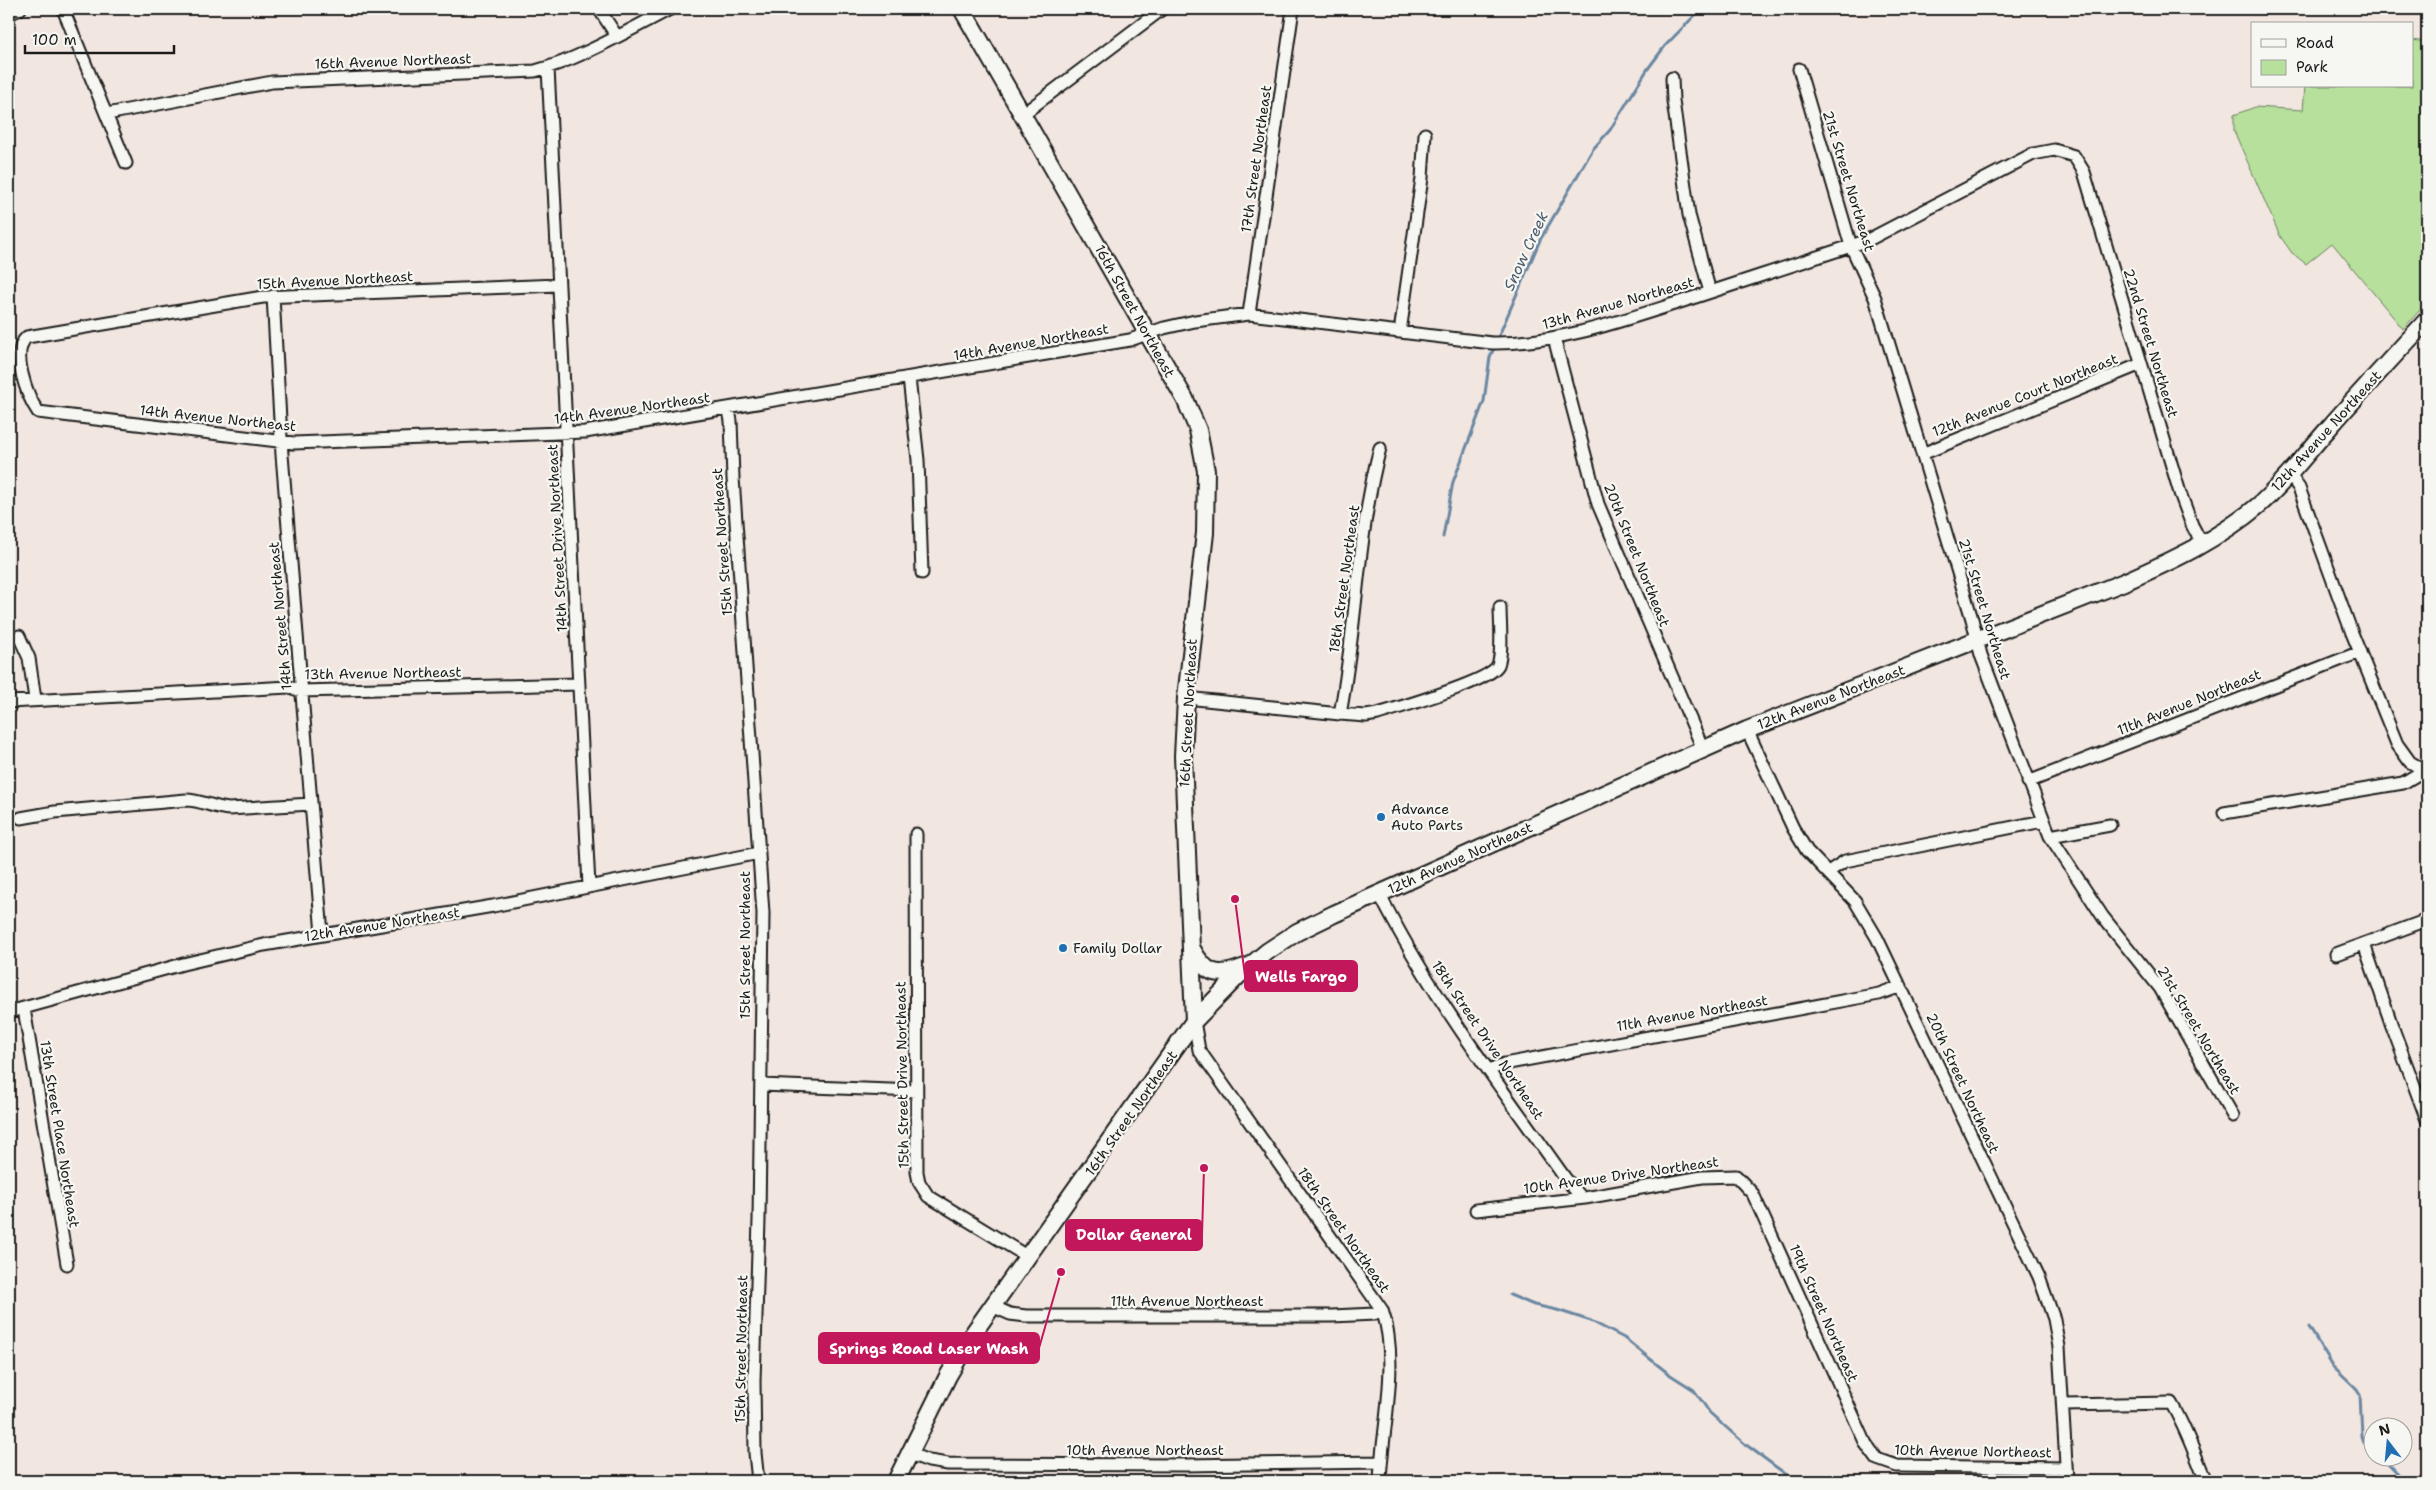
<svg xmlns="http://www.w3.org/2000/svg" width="2436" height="1490" font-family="'Shantell Sans',sans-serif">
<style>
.green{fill:#b6e09c;stroke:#697e5c}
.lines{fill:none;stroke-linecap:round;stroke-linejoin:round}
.stream{stroke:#6a87a1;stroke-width:3}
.street-casing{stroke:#1c1c1c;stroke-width:15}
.secondary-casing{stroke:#1c1c1c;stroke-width:20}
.street{stroke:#f6f6f2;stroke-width:11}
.secondary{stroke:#f6f6f2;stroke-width:16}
.poi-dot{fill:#1f6fb2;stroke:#f6f6f2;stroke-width:2}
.labels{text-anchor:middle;stroke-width:4.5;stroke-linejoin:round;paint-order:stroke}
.street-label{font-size:14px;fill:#1c1c1c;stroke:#f6f6f2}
.poi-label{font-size:14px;fill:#1c1c1c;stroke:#f6f6f2;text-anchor:start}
.water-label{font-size:15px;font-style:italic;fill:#4a5a6a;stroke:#f6f6f2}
.leader{fill:none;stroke:#c2185b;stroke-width:2}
.callout-dot{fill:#c2185b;stroke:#f6f6f2;stroke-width:2}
.callout{fill:#c2185b;stroke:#c2185b;stroke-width:2}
.callout-label{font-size:15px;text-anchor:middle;font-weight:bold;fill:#fff}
</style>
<rect width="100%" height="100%" fill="#f2e6e1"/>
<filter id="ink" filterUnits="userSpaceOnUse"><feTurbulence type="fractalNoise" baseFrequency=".02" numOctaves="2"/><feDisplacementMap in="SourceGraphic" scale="10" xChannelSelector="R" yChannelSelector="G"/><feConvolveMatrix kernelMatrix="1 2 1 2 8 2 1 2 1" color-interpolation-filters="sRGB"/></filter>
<g filter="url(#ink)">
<path class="green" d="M 2412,40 L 2427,42 L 2427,302 L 2403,329 L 2332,243 L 2306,264 L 2292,253 L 2280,236 L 2234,131 L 2234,115 L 2255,107 L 2303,110 L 2305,86 L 2412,86 Z"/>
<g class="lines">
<path class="stream" d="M 1497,340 L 1540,240 L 1593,149 L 1610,130 L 1647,70 L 1665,46 L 1701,9
M 1443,537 L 1453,482 L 1484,401 L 1490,357 L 1495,346
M 1510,1295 L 1534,1305 L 1557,1310 L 1591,1321 L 1624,1338 L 1669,1374 L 1694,1390 L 1710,1413 L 1745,1444 L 1795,1481
M 2309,1327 L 2332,1365 L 2355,1387 L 2360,1395 L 2362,1436 L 2364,1442 L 2374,1452
M 2379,1458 L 2386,1462 L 2404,1481"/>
<g class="street-casing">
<path id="street" d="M 63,9 L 126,163
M 599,9 L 616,35
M 9,14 L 20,9
M 548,68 L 589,886
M 1799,69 L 1851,246 L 1875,298 L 1972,619 L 1981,655 L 2050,836 L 2103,917 L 2160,988 L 2233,1116
M 1672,78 L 1673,101 L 1689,215 L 1710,292
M 107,114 L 272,82 L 535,71 C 579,60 629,30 670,9
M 1023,114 L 1162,9
M 558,285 L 263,297 L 27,337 C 10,351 27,396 38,412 L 294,443 L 585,432 L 1130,340 L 1164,328 L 1195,321 L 1249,314 L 1492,343 C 1554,344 1615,323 1674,304 C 1733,285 1792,265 1851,246 L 1868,240 L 2033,154 L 2054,150 L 2074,156 L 2084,172 L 2180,493 L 2192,525 L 2202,544
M 273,296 L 282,455 L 322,934
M 1249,314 L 1293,9
M 1400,332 L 1422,178 L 1425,134
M 1554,338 L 1598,504 L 1703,749
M 909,378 L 918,460 L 922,573
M 729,410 L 731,421 L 733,478 L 763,913 L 759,1220 L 754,1381 L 755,1453 L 758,1481
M 1922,454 L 2141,364
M 2290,475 L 2299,488 L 2352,633 L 2397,744 L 2410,762 L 2427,772
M 19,636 L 29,658 L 35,699
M 1186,698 L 1340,714 L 1366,716 L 1378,714 C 1399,707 1490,682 1498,665 C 1503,652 1500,622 1500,607
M 9,702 L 289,687 L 301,691 L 579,684
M 1340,714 C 1357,626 1357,535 1380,448
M 1747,730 L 1793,828 L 1807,851 L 1855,901 L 1877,938 L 2039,1277 L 2054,1319 L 2059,1347 L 2067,1481
M 2028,782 L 2360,652
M 2224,813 L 2403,783 L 2423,771
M 21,818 L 55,812 L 186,800 C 201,800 214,808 229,809 L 311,804
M 916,834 L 917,1172 L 919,1182 L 928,1196 L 1028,1257
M 2050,836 L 2110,825
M 1828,872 L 1845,861 L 2043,821
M 1379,893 C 1430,995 1500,1086 1565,1178 L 1582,1198
M 2364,944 L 2392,1026 L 2427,1120
M 2336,954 L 2427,920
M 24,1009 L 67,1264
M 9,1012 L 183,964 L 264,945 L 493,906 L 759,853
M 1194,1021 L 1199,1050 L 1382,1310 C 1400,1360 1382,1430 1380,1481
M 1489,1070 L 1504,1064 L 1879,994 L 1901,986
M 761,1085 L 916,1091
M 1476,1210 L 1585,1198 L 1702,1177 L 1736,1176 L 1753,1194 L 1866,1444 L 1877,1459 L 1897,1466 L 2066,1468
M 992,1306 L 1010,1314 L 1026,1316 L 1332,1316 L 1375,1314 L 1382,1310
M 2064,1405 L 2171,1403 C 2186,1428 2195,1455 2206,1481
M 910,1454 L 929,1461 L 948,1464 L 1187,1465 L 1381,1462"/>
</g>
<g class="secondary-casing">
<path id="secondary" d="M 962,9 L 1185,399 L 1198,430 L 1206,471 L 1205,533 L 1186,698 L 1183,756 L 1194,1021
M 1192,949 C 1206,975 1217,978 1245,967
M 896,1481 L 948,1376 L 972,1335 L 1194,1021 L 1239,975 L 1268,951 L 1297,932 L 1334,914 L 1747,730 L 2124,582 C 2172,561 2219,539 2259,505 C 2285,482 2305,455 2328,429 C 2360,392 2394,356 2427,320"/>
</g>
<use href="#street" class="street"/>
<use href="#secondary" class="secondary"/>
</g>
</g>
<g class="poi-dot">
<circle cx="1381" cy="817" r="5"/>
<circle cx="1063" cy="948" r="5"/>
</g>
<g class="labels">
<g class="street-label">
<text transform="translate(393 61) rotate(-2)" y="5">16th Avenue Northeast</text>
<text transform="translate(1256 159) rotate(-82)" y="5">17th Street Northeast</text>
<text transform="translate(1849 181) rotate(73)" y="5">21st Street Northeast</text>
<text transform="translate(335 280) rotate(-3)" y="5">15th Avenue Northeast</text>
<text transform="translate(1618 303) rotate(-16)" y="5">13th Avenue Northeast</text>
<text transform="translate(1135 311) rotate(61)" y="5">16th Street Northeast</text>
<text transform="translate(1031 342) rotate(-10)" y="5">14th Avenue Northeast</text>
<text transform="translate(2151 343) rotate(73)" y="5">22nd Street Northeast</text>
<text transform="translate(2025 395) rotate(-22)" y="5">12th Avenue Court Northeast</text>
<text transform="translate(632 408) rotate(-8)" y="5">14th Avenue Northeast</text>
<text transform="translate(218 418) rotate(6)" y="5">14th Avenue Northeast</text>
<text transform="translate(2326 431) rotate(-48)" y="5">12th Avenue Northeast</text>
<text transform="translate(557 538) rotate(-93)" y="5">14th Street Drive Northeast</text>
<text transform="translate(722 542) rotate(-94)" y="5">15th Street Northeast</text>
<text transform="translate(1637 555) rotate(68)" y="5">20th Street Northeast</text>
<text transform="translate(1344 579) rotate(-82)" y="5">18th Street Northeast</text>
<text transform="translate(1985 609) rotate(73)" y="5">21st Street Northeast</text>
<text transform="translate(280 616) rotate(-95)" y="5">14th Street Northeast</text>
<text transform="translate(383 673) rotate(-1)" y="5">13th Avenue Northeast</text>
<text transform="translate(1831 697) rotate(-21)" y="5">12th Avenue Northeast</text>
<text transform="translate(2189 702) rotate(-22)" y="5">11th Avenue Northeast</text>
<text transform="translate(1188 713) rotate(-87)" y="5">16th Street Northeast</text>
<text transform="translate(1460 858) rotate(-24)" y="5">12th Avenue Northeast</text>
<text transform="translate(382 924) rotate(-9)" y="5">12th Avenue Northeast</text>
<text transform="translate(745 945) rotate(-90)" y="5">15th Street Northeast</text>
<text transform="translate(1692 1013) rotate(-10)" y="5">11th Avenue Northeast</text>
<text transform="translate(2199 1030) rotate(59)" y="5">21st Street Northeast</text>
<text transform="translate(1488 1040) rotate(56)" y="5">18th Street Drive Northeast</text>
<text transform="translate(902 1075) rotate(-91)" y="5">15th Street Drive Northeast</text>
<text transform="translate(1963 1083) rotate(65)" y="5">20th Street Northeast</text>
<text transform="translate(1131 1113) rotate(-55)" y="5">16th Street Northeast</text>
<text transform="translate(60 1134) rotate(81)" y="5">13th Street Place Northeast</text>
<text transform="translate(1621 1175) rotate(-8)" y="5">10th Avenue Drive Northeast</text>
<text transform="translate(1344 1230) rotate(55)" y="5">18th Street Northeast</text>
<text x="1187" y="1306">11th Avenue Northeast</text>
<text transform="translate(1824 1313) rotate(66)" y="5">19th Street Northeast</text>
<text transform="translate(741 1349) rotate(-89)" y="5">15th Street Northeast</text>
<text x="1145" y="1455">10th Avenue Northeast</text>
<text transform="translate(1973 1451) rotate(1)" y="5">10th Avenue Northeast</text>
</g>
<g class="poi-label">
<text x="1391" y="814">Advance<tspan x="1391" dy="16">Auto Parts</tspan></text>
<text x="1073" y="953">Family Dollar</text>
</g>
<g class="water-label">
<text transform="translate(1526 251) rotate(-65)" y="5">Snow Creek</text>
</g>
</g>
<path class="leader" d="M1235 899L1245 976M1204 1168L1202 1235M1061 1272L1039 1348"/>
<g class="callout-dot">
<circle cx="1235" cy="899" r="5"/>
<circle cx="1204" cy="1168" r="5"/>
<circle cx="1061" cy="1272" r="5"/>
</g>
<g class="callout">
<rect x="1245" y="961" width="112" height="30" rx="5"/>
<rect x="1066" y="1220" width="136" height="30" rx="5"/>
<rect x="819" y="1333" width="220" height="30" rx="5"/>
</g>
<g class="callout-label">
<text x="1301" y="982">Wells Fargo</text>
<text x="1134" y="1240">Dollar General</text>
<text x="929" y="1354">Springs Road Laser Wash</text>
</g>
<rect width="2436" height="1490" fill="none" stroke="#f6f6f2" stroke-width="30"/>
<rect x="15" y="15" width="2406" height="1460" fill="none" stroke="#1c1c1c" stroke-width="2" filter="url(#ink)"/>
<rect x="2251" y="22" width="162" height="65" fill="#f6f6f2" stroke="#9f9f9c"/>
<rect x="2261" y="39" width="25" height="8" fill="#f6f6f2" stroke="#9f9f9c"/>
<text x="2296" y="48" font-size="15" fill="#1c1c1c">Road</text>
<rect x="2261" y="60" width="25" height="15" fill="#b6e09c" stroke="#9f9f9c"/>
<text x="2296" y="72" font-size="15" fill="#1c1c1c">Park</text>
<g transform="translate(2388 1442) rotate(344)"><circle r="24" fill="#f6f6f2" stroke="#9f9f9c"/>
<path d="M0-4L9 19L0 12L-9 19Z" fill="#1f6fb2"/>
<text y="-8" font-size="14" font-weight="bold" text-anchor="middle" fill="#1c1c1c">N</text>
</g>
<path d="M25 45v8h149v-8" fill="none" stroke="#1c1c1c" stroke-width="2.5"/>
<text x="32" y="45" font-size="15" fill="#1c1c1c" stroke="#f6f6f2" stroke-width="4" paint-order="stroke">100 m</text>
</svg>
